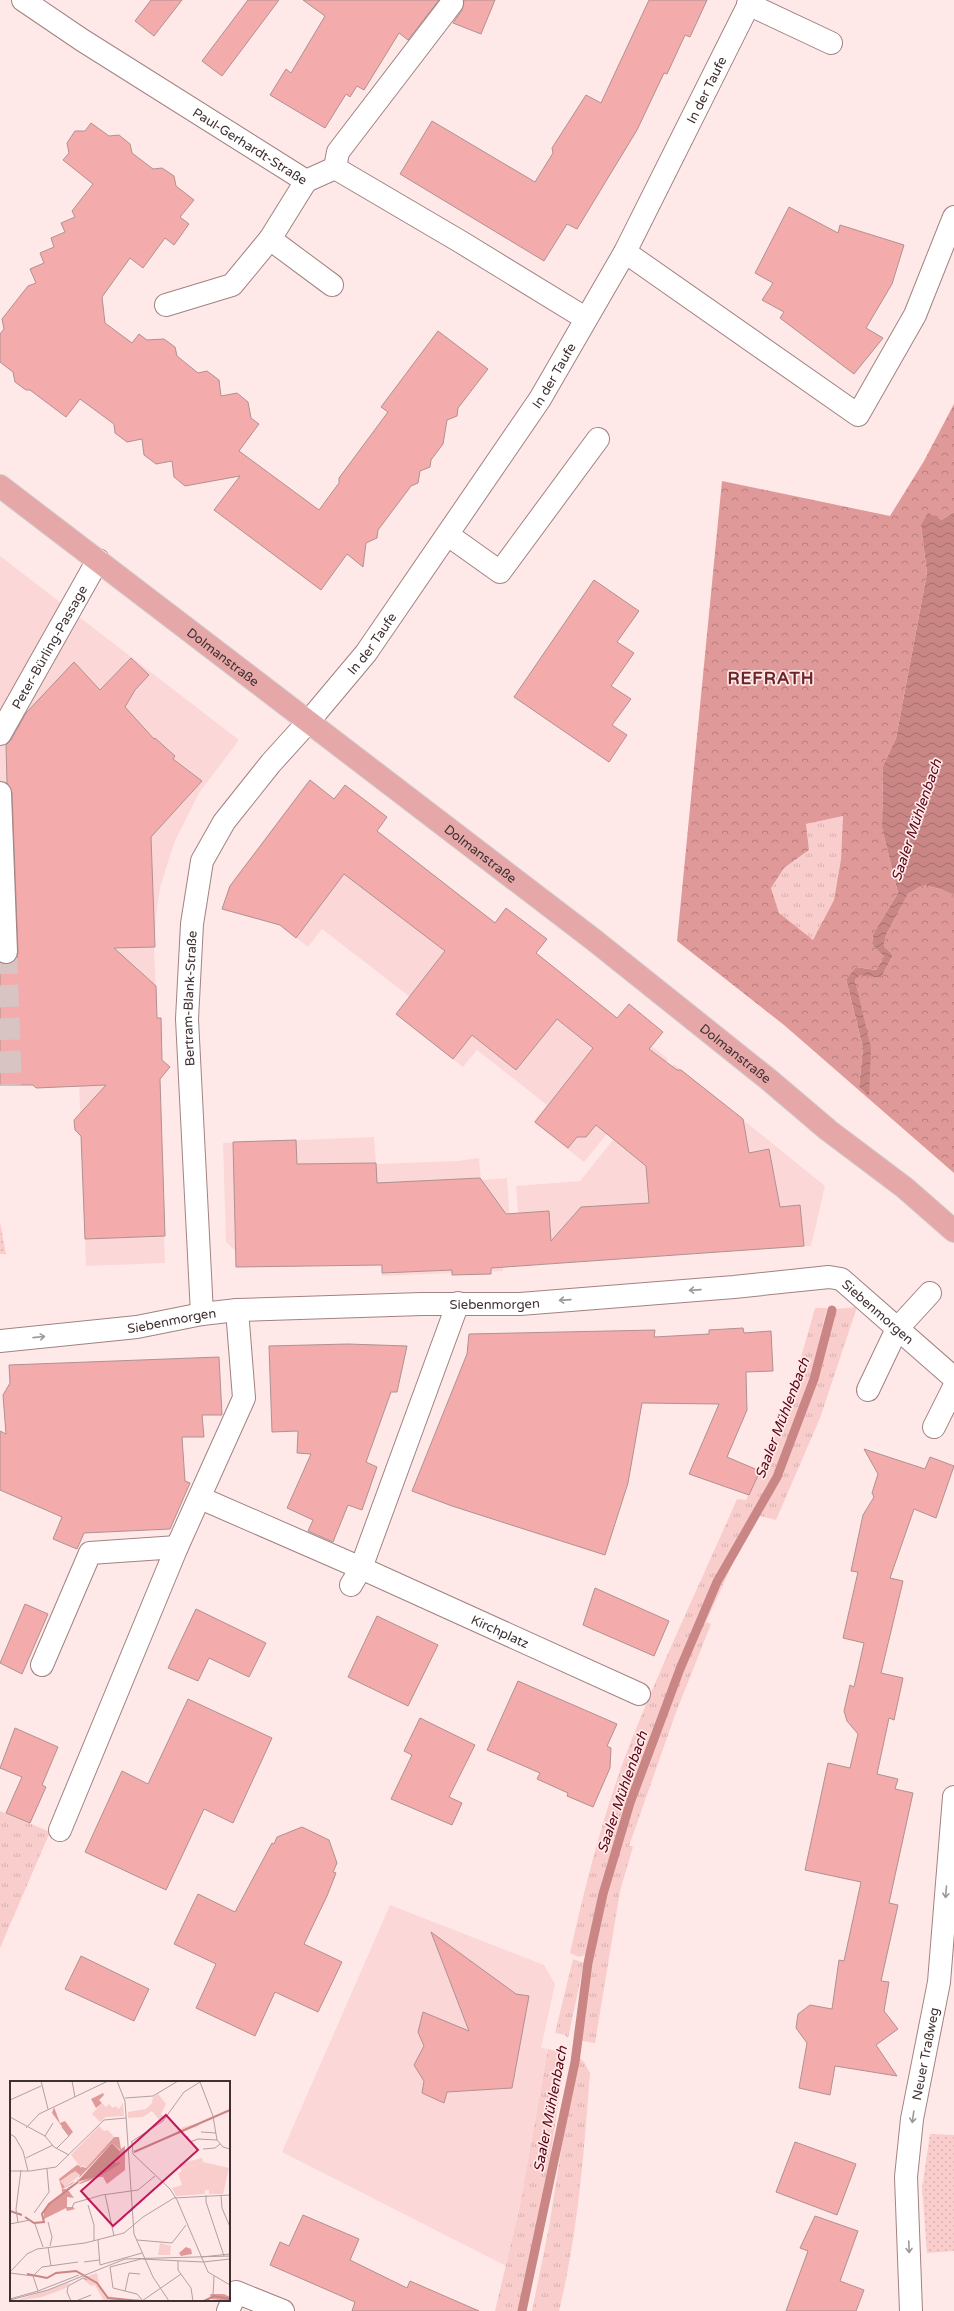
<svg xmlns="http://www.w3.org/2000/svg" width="954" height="2311" font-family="'Varela Round',sans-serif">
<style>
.built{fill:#fbd8d7}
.grass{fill:url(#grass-tufts)}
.forest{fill:url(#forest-crowns);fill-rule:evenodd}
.park{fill:url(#park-dots)}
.water{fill:url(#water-waves)}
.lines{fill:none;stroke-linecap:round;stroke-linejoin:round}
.stream{stroke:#ca8585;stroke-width:9}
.building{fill:#f3abab;stroke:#b19190}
.minor-tunnel{stroke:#d8c4c3;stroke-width:22;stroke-dasharray:22 11;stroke-linecap:butt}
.minor-casing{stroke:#a28282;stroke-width:24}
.major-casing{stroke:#d1cece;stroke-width:24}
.minor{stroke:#fff;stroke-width:22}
.major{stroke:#e6a7a9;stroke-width:22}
.oneway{stroke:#9f9898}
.labels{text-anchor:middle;stroke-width:3.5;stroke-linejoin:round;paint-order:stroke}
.street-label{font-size:13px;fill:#3f3131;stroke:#fee9e8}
.water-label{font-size:14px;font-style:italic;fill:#590414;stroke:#fee9e8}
.district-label{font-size:17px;font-weight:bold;letter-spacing:1px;fill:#6b252a;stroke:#fee9e8}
.inset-river{fill:none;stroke:#ca8585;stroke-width:2}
.inset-road{fill:none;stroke:#b29f9f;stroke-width:1}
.view{fill:#c2185b;fill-opacity:0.15;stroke:#c2185b;stroke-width:2}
.inset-edge{fill:none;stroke:#3f3131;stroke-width:2}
</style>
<defs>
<pattern id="grass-tufts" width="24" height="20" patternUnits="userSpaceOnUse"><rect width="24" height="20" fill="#f9cdcc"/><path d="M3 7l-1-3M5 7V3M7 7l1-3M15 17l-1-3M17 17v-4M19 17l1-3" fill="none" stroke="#d6b0b0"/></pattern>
<pattern id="forest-crowns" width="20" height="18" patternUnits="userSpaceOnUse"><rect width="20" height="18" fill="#e09999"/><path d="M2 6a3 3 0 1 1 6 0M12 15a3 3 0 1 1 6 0" fill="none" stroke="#b77d7d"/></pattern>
<pattern id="park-dots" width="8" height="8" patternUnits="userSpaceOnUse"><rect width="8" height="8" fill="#f9cdcc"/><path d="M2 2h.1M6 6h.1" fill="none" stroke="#d6b0b0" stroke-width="1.8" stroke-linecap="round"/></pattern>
<pattern id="water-waves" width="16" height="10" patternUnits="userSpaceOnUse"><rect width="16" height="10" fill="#ca8585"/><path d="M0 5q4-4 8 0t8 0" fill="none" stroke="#a56d6d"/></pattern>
</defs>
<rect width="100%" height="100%" fill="#fee9e8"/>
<path class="built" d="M 0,556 L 239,740 L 199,793 L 174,843 L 160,888 L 156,916 L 154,944 L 165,1263 L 86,1266 L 79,1080 L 0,1082 Z
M 309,780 L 489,917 L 668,1059 L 584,1162 L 533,1122 L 547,1105 L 477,1050 L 463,1067 L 396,1015 L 410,997 L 322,929 L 308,947 L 279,925 L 222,909 L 229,886 Z
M 674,1064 L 825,1186 L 811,1246 L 522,1265 L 516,1186 L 580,1181 Z
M 374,1137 L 376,1164 L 457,1161 L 479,1158 L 481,1180 L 507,1178 L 513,1267 L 503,1267 L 503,1271 L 382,1276 L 381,1261 L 247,1262 L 226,1242 L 223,1143 Z
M 390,1905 L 544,1965 L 555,1984 L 541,2048 L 548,2049 L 519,2210 L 506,2266 L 282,2152 Z"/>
<path class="grass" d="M 843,816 L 841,859 L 834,900 L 813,941 L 779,913 L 771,888 L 784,868 L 809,850 L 806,824 Z
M 857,1307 L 820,1418 L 776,1520 L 760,1516 L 780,1479 L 817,1380 L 836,1309 Z
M 815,1308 L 827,1308 L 811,1376 L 773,1476 L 714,1580 L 659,1713 L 626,1801 L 585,1955 L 579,1957 L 570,1953 C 585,1886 602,1819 626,1754 C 659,1669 700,1584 737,1499 L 746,1500 C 776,1438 797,1375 815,1308 Z
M 733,1563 L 706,1622 L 711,1624 L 675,1715 L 629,1846 L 633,1847 L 620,1891 L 595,2043 L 577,2040 L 606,1891 L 633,1803 L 698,1635 L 721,1582 Z
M 0,1811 L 50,1832 L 0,1948 Z
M 573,1959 L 584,1963 L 568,2038 L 565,2035 L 555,2033 Z
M 548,2049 L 566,2053 L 540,2223 L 523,2311 L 495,2311 L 519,2210 Z
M 576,2055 L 584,2062 L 590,2073 C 584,2153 578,2233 559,2311 L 532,2311 L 549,2227 Z"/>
<path class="forest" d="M 954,404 L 954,512 L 941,520 L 921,525 L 927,573 L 896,738 L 883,766 L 882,828 L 898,893 L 873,934 L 872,944 L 884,957 L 876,970 L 856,967 L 846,979 L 863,1048 L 859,1087 L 869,1095 L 861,1010 L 855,980 L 860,974 L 881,978 L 893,955 L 884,946 L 886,935 L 908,894 L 923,885 L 940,889 L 954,895 L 954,1173 L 784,1025 L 677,941 L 722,481 L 890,516 L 924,461 ZM 843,816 L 841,859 L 834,900 L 813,940 L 779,913 L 771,888 L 784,868 L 809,850 L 806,824 Z"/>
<path class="park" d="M 0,1222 L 6,1254 L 0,1254 Z
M 930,2134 L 954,2135 L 954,2251 L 927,2253 L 922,2188 Z"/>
<path class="water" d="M 954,512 L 954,895 L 940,889 L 923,885 L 908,894 L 886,935 L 884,946 L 893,955 L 881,978 L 860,975 L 855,980 L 871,1048 L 869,1096 L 859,1087 L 863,1048 L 846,979 L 856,967 L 876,970 L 884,957 L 872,944 L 873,934 L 898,893 L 882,828 L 883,766 L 896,738 L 927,573 L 921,525 L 928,513 L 941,520 Z"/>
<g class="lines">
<path class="stream" d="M 522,2311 L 575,2062 L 588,1963 L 603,1894 L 630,1803 L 680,1669 L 717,1582 L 777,1477 L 814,1379 L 832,1310"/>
</g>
<path class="building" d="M 151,0 L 182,0 L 154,36 L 135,21 Z
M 248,0 L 279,0 L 222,76 L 202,61 Z
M 303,0 L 439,0 L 408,40 L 399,33 L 364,90 L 357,86 L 350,97 L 346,94 L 325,128 L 270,95 L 286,69 L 291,73 L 325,16 Z
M 464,0 L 495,0 L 481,34 L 453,23 L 462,10 Z
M 649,0 L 707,0 L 690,37 L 685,35 L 667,74 L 664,73 L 637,130 L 577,229 L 567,224 L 544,261 L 400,174 L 432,121 L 535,182 L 553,153 L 552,148 L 586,95 L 601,103 Z
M 91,123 L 109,136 L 119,135 L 130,144 L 132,153 L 153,169 L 162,168 L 174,176 L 176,186 L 194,200 L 180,217 L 189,224 L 174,245 L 165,238 L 143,268 L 130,258 L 102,297 L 105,323 L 132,343 L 139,334 L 147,340 L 164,339 L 175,347 L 177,356 L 198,373 L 207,371 L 219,380 L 221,396 L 237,393 L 248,402 L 251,418 L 259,424 L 239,451 L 319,510 L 339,483 L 339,478 L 388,412 L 381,407 L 438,331 L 488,369 L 458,408 L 457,416 L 447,420 L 443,444 L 431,460 L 430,467 L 420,471 L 418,483 L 411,486 L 378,530 L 377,538 L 366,543 L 363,567 L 347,554 L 321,590 L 214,510 L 240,476 L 185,486 L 174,477 L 172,461 L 156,464 L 144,455 L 142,439 L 127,442 L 115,433 L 114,424 L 80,399 L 66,417 L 30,390 L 26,390 L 15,382 L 13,372 L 0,362 L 0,334 L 4,329 L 2,319 L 28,286 L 36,283 L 30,269 L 44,263 L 40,253 L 54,247 L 51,238 L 65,232 L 61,223 L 75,217 L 72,211 L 93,184 L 63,160 L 69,153 L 67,143 L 75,131 L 85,131 Z
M 789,207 L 838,233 L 840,225 L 904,245 L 892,284 L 866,328 L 883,338 L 854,374 L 780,318 L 784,312 L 762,300 L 773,283 L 755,273 Z
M 594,580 L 639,611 L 617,642 L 634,653 L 611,686 L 631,699 L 612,725 L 627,735 L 609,762 L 514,697 Z
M 131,658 L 149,675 L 135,690 L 125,707 L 154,739 L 155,738 L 175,756 L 173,759 L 202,781 L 151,837 L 155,947 L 114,948 L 156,986 L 157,1018 L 161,1018 L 162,1060 L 170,1067 L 160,1079 L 165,1236 L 85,1239 L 81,1136 L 75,1130 L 74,1120 L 106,1085 L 36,1088 L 33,1085 L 0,1085 L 0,963 L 6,964 L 12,963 L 17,958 L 18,952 L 12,793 L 7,783 L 6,745 L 11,740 L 26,713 L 74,662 L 100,690 Z
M 310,780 L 334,799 L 345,785 L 387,817 L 377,831 L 495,923 L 506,908 L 547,939 L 536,953 L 617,1018 L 629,1004 L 663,1032 L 649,1049 L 677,1070 L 681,1070 L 743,1119 L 749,1153 L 769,1149 L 780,1207 L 800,1205 L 804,1246 L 491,1268 L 491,1274 L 452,1275 L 452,1270 L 382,1273 L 382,1265 L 236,1267 L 233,1142 L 296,1140 L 297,1164 L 376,1163 L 377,1183 L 480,1178 L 506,1214 L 549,1211 L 551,1241 L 581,1207 L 649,1203 L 646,1166 L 596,1125 L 586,1137 L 577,1137 L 568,1148 L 535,1122 L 593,1048 L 557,1019 L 516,1070 L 472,1035 L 453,1059 L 396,1014 L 445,951 L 344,874 L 296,938 L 280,925 L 222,909 L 230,886 Z
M 743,1328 L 744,1333 L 771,1331 L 773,1371 L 746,1372 L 747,1410 L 727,1457 L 760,1471 L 749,1495 L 689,1474 L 719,1404 L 642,1403 L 628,1483 L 605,1555 L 452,1506 L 412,1491 L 467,1354 L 469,1334 L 655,1330 L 654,1337 L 709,1334 L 709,1330 Z
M 348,1344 L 407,1346 L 397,1392 L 391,1392 L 366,1462 L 377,1467 L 362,1510 L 348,1505 L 333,1542 L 308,1531 L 313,1520 L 287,1508 L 311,1454 L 297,1453 L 298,1431 L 272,1432 L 269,1346 Z
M 219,1357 L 222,1415 L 202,1415 L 204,1437 L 182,1437 L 185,1481 L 190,1483 L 170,1529 L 84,1533 L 77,1549 L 53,1539 L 62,1517 L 0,1490 L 0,1431 L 6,1434 L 3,1395 L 10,1383 L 9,1365 Z
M 864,1449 L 925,1469 L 930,1457 L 954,1466 L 936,1518 L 914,1509 L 890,1578 L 903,1581 L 881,1673 L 903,1678 L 894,1720 L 889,1718 L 877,1774 L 898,1779 L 895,1789 L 913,1793 L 889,1903 L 898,1905 L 881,1981 L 889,1982 L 884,2011 L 898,2029 L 876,2045 L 897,2076 L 835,2066 L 830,2095 L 799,2088 L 807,2043 L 796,2028 L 798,2014 L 810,2005 L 832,2009 L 839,1960 L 844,1961 L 861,1882 L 805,1870 L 828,1763 L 850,1768 L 858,1734 L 847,1721 L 844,1711 L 850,1685 L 854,1687 L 864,1643 L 843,1638 L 858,1572 L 851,1571 L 863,1515 L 874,1497 L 872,1493 L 878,1474 Z
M 595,1588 L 669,1621 L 654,1656 L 583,1625 Z
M 25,1604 L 48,1614 L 22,1674 L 0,1663 Z
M 196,1609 L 266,1643 L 249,1677 L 209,1658 L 198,1681 L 168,1668 Z
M 377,1616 L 438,1645 L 408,1706 L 348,1677 Z
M 518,1681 L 617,1724 L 607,1746 L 611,1748 L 610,1768 L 593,1807 L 567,1796 L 568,1793 L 537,1779 L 540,1773 L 487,1750 Z
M 188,1699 L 272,1738 L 233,1823 L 204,1809 L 166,1890 L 85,1852 L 122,1771 L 148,1784 Z
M 420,1718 L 475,1745 L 449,1797 L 462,1803 L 452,1825 L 391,1799 L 412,1755 L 404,1751 Z
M 15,1728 L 58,1747 L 42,1785 L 46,1787 L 30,1823 L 6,1813 L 22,1777 L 0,1768 Z
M 302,1827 L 329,1840 L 337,1863 L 333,1872 L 336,1873 L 327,1896 L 304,1944 L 342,1962 L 318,2012 L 275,1992 L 255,2036 L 196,2008 L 216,1964 L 174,1944 L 198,1894 L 235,1912 L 272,1843 L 274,1844 L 277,1837 Z
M 431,1932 L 516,1994 L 529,1996 L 512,2088 L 447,2092 L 444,2103 L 422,2093 L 424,2081 L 414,2065 L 424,2046 L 418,2032 L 423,2012 L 469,2031 Z
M 81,1956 L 149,1989 L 134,2021 L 65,1989 Z
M 795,2142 L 856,2164 L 837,2215 L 776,2192 Z
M 303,2215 L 359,2239 L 350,2260 L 407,2288 L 410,2281 L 479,2311 L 352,2311 L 355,2302 L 270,2265 L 280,2242 L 289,2246 Z
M 815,2216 L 858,2231 L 840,2281 L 864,2290 L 856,2311 L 786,2311 L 808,2251 L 800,2248 Z"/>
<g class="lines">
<path class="minor-tunnel" d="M 6,952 L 11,1085"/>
<g class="minor-casing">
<g id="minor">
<path id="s1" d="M 23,0 L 82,40 L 306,181 L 335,168 L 461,242 L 585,318"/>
<path d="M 748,4 L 831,43"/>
<path d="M 335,168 L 338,152 L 452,3"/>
<path d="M 306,181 L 270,239 L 332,285"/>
<path d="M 625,252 L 858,415 L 915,315 L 954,217"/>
<path d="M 166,305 L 232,285 L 270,239"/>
<path d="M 448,535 L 500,572 L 598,439"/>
<path id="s2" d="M 0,734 L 98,560"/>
<path d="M 0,793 L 6,952"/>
<path id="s3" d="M 202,1314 L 187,1019 L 192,924 L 202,861 L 224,822 L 271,763 L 309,721 L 366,653 L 540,399 L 625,252 L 751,0"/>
<path id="s4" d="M 0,1341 L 137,1327 L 202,1314 L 237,1310 L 422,1304 L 520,1304 L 734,1287 L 829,1277 L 841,1279 L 954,1378"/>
<path d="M 868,1390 L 897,1329 L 930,1293"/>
<path d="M 934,1427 L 954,1387"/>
<path id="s5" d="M 205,1500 L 361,1568 L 639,1694"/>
<path d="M 177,1547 L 244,1398 L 237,1310"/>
<path d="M 351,1585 L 361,1568 L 458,1303"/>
<path d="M 42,1665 L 90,1553 L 177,1547 L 60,1830"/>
<path d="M 228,2311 L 236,2292 L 283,2311"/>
<path id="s6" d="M 911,2311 L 906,2177 L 912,2119 L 939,1982 L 954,1797"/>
</g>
</g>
<g class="major-casing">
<g id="major">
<path id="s7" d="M 0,486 L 594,940 L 768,1079 L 828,1130 L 905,1188 L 954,1231"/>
</g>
</g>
<use href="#minor" class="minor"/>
<use href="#major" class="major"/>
</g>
<defs><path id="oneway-shaft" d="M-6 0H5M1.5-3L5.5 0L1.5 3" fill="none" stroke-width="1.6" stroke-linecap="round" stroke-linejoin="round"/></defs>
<g class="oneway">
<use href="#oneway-shaft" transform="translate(695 1290) rotate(176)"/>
<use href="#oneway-shaft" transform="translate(565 1300) rotate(176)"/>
<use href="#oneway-shaft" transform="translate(39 1337) rotate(-6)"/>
<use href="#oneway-shaft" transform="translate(946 1892) rotate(95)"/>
<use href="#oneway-shaft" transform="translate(913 2117) rotate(98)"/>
<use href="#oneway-shaft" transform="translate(909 2247) rotate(88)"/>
</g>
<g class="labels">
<g class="street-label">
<text dy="5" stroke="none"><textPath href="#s3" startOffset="1379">In der Taufe</textPath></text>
<text dy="5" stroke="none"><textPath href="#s1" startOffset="270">Paul-Gerhardt-Straße</textPath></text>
<text dy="5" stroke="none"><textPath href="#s3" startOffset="1055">In der Taufe</textPath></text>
<text dy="5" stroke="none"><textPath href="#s3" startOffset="731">In der Taufe</textPath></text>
<text dy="5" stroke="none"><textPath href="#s2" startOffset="100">Peter-Bürling-Passage</textPath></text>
<text dy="5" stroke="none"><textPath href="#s7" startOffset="281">Dolmanstraße</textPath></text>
<text dy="5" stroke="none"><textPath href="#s7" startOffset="605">Dolmanstraße</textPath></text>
<text dy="5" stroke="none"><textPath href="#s3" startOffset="316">Bertram-Blank-Straße</textPath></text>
<text dy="5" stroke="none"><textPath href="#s7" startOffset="929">Dolmanstraße</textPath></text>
<text dy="5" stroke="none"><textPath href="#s4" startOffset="497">Siebenmorgen</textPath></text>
<text dy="5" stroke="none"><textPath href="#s4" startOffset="894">Siebenmorgen</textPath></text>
<text dy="5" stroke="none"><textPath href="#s4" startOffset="173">Siebenmorgen</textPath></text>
<text dy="5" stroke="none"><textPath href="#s5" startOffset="323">Kirchplatz</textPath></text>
<text dy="5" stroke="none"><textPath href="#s6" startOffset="259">Neuer Traßweg</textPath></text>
</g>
<g class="water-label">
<text transform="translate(916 820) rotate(-71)" y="5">Saaler Mühlenbach</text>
<text transform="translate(782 1418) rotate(-69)" y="5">Saaler Mühlenbach</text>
<text transform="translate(622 1792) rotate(-71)" y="5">Saaler Mühlenbach</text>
<text transform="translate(550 2109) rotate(-79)" y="5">Saaler Mühlenbach</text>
</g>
<g class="district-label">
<text x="771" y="684">REFRATH</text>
</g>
</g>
<g transform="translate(10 2081)">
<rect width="220" height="220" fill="#fee9e8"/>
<path d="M 189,42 L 189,45 L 160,56 L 173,46 ZM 192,77 L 193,81 L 171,88 L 169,83 ZM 87,192 L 89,203 L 97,215 L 126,219 L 129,217 L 130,220 L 94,220 L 85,204 L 81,205 L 72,197 Z" fill="#f9cdcc"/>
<path d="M 93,12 L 94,14 L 89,19 L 92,22 L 86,27 L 81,18 ZM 44,26 L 50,42 L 55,40 L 63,51 L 59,55 L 42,32 ZM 104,56 L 109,56 L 111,68 L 115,65 L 115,89 L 97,103 L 93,96 L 89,96 L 70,103 L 67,101 L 52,112 L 52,108 L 56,108 L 67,101 L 70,94 L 62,92 L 51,100 L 55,106 L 65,100 L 62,103 L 52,108 L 49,98 L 67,84 L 76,87 ZM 102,62 L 110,69 L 104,86 L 69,102 L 67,99 ZM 58,109 L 64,117 L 57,116 L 57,126 L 63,126 L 65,128 L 57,130 L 56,127 L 34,138 L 34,130 L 41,121 ZM 176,166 L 181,168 L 182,173 L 171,175 L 169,172 ZM 200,213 L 214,213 L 220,216 L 220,220 L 201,218 Z" fill="#e09999" fill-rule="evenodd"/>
<path d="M 193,81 L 219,87 L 213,113 L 199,113 L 199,109 L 195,109 L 195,113 L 166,115 L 162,107 L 172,104 L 168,92 L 171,91 L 171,88 Z" fill="#f9cdcc"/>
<path d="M 148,13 L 156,23 L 151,33 L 155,37 L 151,41 L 142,30 L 133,36 L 118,37 L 118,31 L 136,28 L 142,22 L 143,16 ZM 92,22 L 96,26 L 99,23 L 103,27 L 105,25 L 109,28 L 113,22 L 114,35 L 96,36 L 90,41 L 82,33 ZM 150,162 L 161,165 L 160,174 L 148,174 Z" fill="#f9cdcc"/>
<path d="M 60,201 L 56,207 L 32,216 L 5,220 Z" fill="#f9cdcc"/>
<path d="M 89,45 L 94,50 L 98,49 L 104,56 L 76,87 L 73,84 L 71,87 L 61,74 ZM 65,90 L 70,94 L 55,106 L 50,100 Z" fill="#f9cdcc"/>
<path d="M 102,62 L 111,71 L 105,81 L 106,82 L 110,81 L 111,82 L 115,77 L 111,82 L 92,94 L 67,101 Z" fill="#ca8585"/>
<path class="inset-river" d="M 124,71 L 220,29M 0,130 L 12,134M 15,136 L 24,142 L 34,141 L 32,133 L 39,123 L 68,101M 17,193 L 37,197 L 46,192 L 66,190 L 87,202 L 98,217 L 130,220M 194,220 L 204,215 L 220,218"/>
<path class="inset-road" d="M 31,0 L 38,28M 62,0 L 65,16M 107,0 L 115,20 L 124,153 L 143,196 L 159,220M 190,1 L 203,35 L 207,59 L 213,66 L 220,68M 115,17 L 143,15 L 168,0M 0,19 L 31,5M 0,36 L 35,55 L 44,66 L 59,74M 16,47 L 29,33 L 98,0M 191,51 L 206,52M 0,53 L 5,56 L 13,70 L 18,90M 35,55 L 43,42M 177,55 L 180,61 L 188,58 L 207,59M 121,61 L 153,40 L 174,11 L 190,1M 122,61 L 123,73 L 160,108 L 167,119 L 198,191 L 220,204M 47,67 L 59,55 L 52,46M 193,68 L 205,67 L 210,63M 16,77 L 43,64M 0,90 L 20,90 L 46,86 L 94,39 L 116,37M 95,113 L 104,155M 196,114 L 196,121 L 214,175M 211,114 L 212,127 L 220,146M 78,124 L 84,144 L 84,160M 62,127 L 64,122 L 92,114 L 128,109 L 145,95M 24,132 L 39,111 L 37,88M 38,141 L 42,156 L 40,165M 8,142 L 6,128 L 11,89M 0,143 L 20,139M 25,143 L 33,166M 88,159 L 90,184 L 132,172M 127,159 L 162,162 L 176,144M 38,166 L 41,185M 191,176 L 220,173M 168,180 L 168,189 L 181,207 L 183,220M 74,181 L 89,179M 0,191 L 17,173 L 27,168 L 75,162 L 114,152 L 133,136 L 164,117 L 220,114M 0,192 L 23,195 L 28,210M 23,195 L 32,186 L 68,181M 115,210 L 119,192 L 130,193M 203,215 L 204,195M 0,218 L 28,210 L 69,194M 0,219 L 38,209 L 115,178 L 220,175M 61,220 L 57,211 L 58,205 L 73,197 L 77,199M 66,220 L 81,214M 132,220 L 171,193M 133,220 L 127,213 L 103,207 L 100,186 L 131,178 L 193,181 L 220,178"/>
<path class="view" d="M 156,34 L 188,69 L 103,145 L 71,110 Z"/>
<rect width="220" height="220" class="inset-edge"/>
</g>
</svg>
